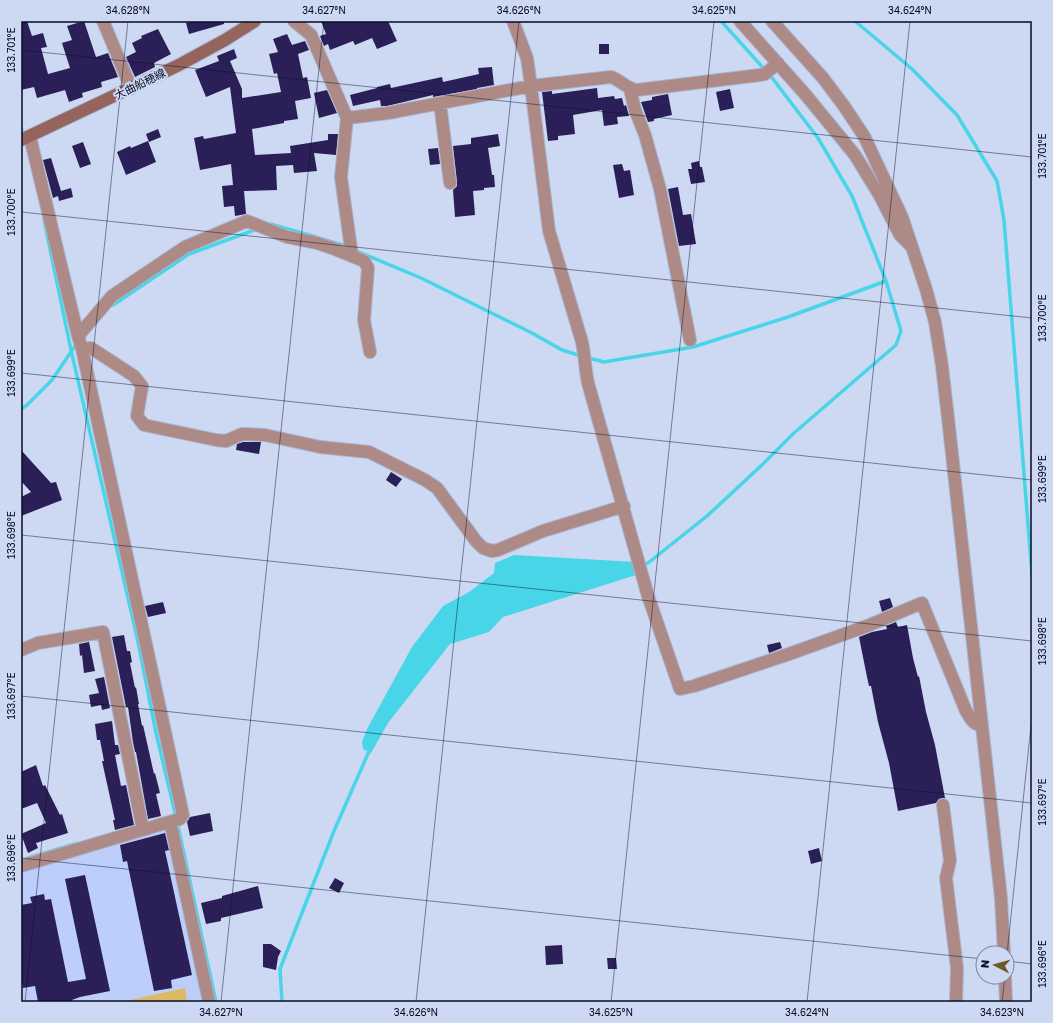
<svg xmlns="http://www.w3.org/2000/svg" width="1053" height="1023" font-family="'Golos Text','Noto Sans JP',sans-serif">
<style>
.built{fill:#bccef9}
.green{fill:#ddb962}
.water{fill:#48d5e8}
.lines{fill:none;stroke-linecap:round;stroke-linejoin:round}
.stream{stroke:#48d5e8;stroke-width:3.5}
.building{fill:#2a2057}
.street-casing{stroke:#a9b3ce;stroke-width:14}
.secondary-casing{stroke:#a9b3ce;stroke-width:14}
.street{stroke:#ad8a85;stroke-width:12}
.secondary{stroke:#95645d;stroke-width:12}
.ticks{fill:none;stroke:#060c23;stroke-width:1;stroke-opacity:0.45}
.labels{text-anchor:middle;stroke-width:4;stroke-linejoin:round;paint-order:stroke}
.street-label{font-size:11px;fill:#060c23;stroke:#cdd8f3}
.neatline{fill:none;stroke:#060c23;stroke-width:1.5}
.ticks-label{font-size:10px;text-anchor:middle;fill:#060c23}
</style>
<rect width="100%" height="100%" fill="#cdd8f3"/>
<path class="built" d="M 164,828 L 168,831 L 205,1002 L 22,1002 L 21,996 L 21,872 Z"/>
<path class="green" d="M 185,988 L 187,1002 L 121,1002 Z"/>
<path class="water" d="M 514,555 L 635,562 L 636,575 L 503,617 L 489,632 L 450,644 L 388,723 L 371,753 L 363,749 L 362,742 L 367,729 L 412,647 L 443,606 L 469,592 L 494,573 L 495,563 Z"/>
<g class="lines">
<path class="stream" d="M 855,21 L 912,69 L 957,115 L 997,181 L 1004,220 L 1032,575
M 21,127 L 22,131
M 44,220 L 71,350 L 137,637 L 156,733 L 176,817 L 216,1002
M 270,224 L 316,237
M 322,239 L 349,247
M 354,250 L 421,278 L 532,333 L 562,350 L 578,355 L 604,362 L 693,347 L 788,317 L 886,281
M 113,305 L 189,254 L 257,229
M 21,409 L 27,405 L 52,380 L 75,346
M 641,566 L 648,563 L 707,516 L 764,463 L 794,433 L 896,345 L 901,331 L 886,281 L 852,196 L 818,138 L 773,79 L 721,21
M 28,858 L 75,844
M 282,1002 L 280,969 L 334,831 L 370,749"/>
</g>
<path class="building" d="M 21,21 L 27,21 L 32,36 L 43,33 L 47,47 L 41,48 L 48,74 L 70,68 L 62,43 L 72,40 L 67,26 L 84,21 L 96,57 L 108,53 L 118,77 L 101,82 L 102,87 L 82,93 L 83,97 L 69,102 L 65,90 L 37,98 L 34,87 L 21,90 Z
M 193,21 L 224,21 L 224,24 L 189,34 L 186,23 Z
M 321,21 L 388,21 L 397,41 L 377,49 L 372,38 L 355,45 L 353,41 L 330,50 L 328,44 L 324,46 L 320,36 L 326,34 Z
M 158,29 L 171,54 L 154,63 L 155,67 L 135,77 L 126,57 L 136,52 L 132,43 L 142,38 L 141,36 Z
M 287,34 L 292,45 L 305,41 L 309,50 L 298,54 L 303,78 L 307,77 L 311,98 L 295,101 L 298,119 L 284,121 L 284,123 L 252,129 L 255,155 L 291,153 L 290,146 L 328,140 L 328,134 L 338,134 L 336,155 L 314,153 L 317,171 L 294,173 L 293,165 L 276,166 L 277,190 L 244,191 L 246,214 L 235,216 L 234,206 L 224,207 L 222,186 L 233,185 L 231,164 L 200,170 L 194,138 L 203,136 L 204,139 L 236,133 L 230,87 L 206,97 L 195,70 L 219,61 L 217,56 L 234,49 L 237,58 L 230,61 L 242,89 L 242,98 L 281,92 L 277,73 L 274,74 L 269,54 L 278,52 L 273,39 Z
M 599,44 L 609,44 L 609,54 L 599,54 Z
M 492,67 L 494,85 L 477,88 L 477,89 L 433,97 L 433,95 L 387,106 L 381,106 L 380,100 L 353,106 L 350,95 L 377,88 L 377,87 L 390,84 L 391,88 L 442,77 L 443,82 L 479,74 L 478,68 Z
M 597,88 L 598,98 L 614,96 L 615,99 L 622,98 L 624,106 L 626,105 L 629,116 L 617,117 L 618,124 L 604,126 L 602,110 L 573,115 L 575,134 L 558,136 L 558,140 L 548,141 L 542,92 L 552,91 L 552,94 Z
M 730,89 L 734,108 L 720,111 L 716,92 Z
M 327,90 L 337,113 L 319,118 L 314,93 Z
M 668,94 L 672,115 L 654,119 L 654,121 L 648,122 L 641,102 L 652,100 L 652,97 Z
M 158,129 L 161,137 L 149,142 L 146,134 Z
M 498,134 L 500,146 L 488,148 L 492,175 L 494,175 L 495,187 L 484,188 L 484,190 L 473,191 L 475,215 L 455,217 L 453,190 L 457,186 L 457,182 L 453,146 L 471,144 L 471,138 Z
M 148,141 L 156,162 L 126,175 L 117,152 L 130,146 L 131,148 Z
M 83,142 L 91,164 L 80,168 L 72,146 Z
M 438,148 L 440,164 L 430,165 L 428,149 Z
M 51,158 L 61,191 L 71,188 L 73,197 L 59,201 L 58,196 L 53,198 L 43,160 Z
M 699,161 L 700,167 L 702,167 L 705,182 L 691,184 L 688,169 L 692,169 L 691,163 Z
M 622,164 L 624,171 L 630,170 L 634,195 L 619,198 L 613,165 Z
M 678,187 L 683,215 L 691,214 L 696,244 L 679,246 L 668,189 Z
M 243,442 L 261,442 L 259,454 L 236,450 L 237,444 Z
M 21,450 L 51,483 L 56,482 L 62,500 L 21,516 L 21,497 L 31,492 L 21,481 Z
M 391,472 L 402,479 L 396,487 L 386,480 Z
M 890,598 L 893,607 L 882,612 L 879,601 Z
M 163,602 L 166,613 L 148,617 L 145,606 Z
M 896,622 L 898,627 L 907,625 L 913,658 L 918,677 L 919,676 L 926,712 L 935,745 L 945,798 L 939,799 L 936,803 L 898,811 L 889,763 L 878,722 L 871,686 L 869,686 L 867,677 L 859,637 L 872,632 L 887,629 L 886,626 Z
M 124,635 L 127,651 L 130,651 L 132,662 L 130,663 L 135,688 L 136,687 L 139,704 L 138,704 L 142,726 L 143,725 L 154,774 L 155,773 L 160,793 L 156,794 L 161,816 L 148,819 L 136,752 L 135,752 L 133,742 L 128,707 L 126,707 L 112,637 Z
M 89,642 L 95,671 L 84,673 L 82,655 L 80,656 L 79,644 Z
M 780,642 L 782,648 L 769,653 L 767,645 Z
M 104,677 L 110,708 L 102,710 L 101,705 L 91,707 L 89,695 L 99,693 L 95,679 Z
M 112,721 L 115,745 L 118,745 L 120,754 L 115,755 L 121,786 L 126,785 L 134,825 L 115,830 L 113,820 L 115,820 L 102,761 L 104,761 L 100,740 L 97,740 L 95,724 Z
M 36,765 L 43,786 L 45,785 L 60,815 L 62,814 L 68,833 L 36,843 L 38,848 L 28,853 L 21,834 L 46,823 L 37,803 L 21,809 L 21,772 Z
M 210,813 L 213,831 L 190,836 L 187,822 L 190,817 Z
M 165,833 L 169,850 L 165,851 L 192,975 L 171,980 L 172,988 L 154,991 L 127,861 L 123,862 L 120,845 Z
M 819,848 L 822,861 L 811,864 L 808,851 Z
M 85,875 L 110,991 L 80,997 L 72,1000 L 72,1002 L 38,1002 L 35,986 L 23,988 L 21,976 L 21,905 L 32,903 L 30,897 L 44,894 L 45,900 L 51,899 L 68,982 L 86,979 L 65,879 Z
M 335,878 L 344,883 L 339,893 L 329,888 Z
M 258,886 L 263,908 L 221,918 L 221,921 L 206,924 L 201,903 L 222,898 L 222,896 Z
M 263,944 L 271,944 L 281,951 L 278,957 L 276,970 L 263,967 Z
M 562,945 L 563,964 L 546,965 L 545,946 Z
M 607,958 L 616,958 L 617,969 L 608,969 Z"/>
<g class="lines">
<g class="street-casing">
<path id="street" d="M 103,21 L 131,88
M 294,21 L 311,35 L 347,118 L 388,113 L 531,86 L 611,77 C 621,80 626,89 637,90 L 760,75 L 765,74 L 778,63
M 513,21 L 527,58 L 531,86 L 549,231 L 582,342 C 585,356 585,369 588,383 L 648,596 L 680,689 L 694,686 L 789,654 L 867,626 L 922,603 L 966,711 C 971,719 973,725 982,725
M 740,21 L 805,94 L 855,155 L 880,196 L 900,235 L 911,246
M 772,21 L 823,78 L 844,106 L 864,136 L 902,217 L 926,289 L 935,322 L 942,366 L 948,418 L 1001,898 L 1004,953
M 630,89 L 635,110 L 645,135 L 660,189 L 690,340
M 440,103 L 450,183
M 347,118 L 341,177 L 352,256
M 30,137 L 78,336 L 82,349 L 91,348 L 134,376 L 142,386 L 137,416 L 144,425 L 216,440 L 226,441 L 242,434 L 265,435 L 320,447 L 369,452 L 425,480 L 437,488 L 476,541 L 483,548 L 492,551 L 498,550 L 543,531 L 624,506
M 78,336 L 112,296 L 185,247 L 247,221 L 287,237 L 317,243 L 332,248 L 364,261 L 368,268 L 364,320 L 370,352
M 82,349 L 183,815 L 180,819 L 169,822 L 172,830 L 209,1002
M 21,650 L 38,643 L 103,632 L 143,830
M 943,805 L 950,861 L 946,878 L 957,968 L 956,1002
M 21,866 L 169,822
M 1005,977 L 1006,1002"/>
</g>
<g class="secondary-casing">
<path id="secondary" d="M 21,140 L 179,65 L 225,40 L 255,21"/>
</g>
<use href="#street" class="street"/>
<use href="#secondary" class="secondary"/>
</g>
<path class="ticks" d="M 21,50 L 1032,157M 21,212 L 1032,318M 21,373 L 1032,480M 21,535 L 1032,641M 21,696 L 1032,803M 21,858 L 983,959M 1007,954 L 1032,716M 1007,961 L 1032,964M 25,1002 L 128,21M 221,1002 L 324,21M 416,1002 L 519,21M 611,1002 L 714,21M 807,1002 L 910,21M 1002,1002 L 1005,977"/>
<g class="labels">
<g class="street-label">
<text transform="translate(140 84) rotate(-26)" y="4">大曲船穂線</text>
</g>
</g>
<rect width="1053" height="1023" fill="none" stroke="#cdd8f3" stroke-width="44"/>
<g transform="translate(995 965) rotate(276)"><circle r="19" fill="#cdd8f3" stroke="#7d86a0"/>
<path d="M0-3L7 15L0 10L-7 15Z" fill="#6c5927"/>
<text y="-6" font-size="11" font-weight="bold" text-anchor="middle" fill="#060c23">N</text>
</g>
<rect x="22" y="22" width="1009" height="979" class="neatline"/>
<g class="ticks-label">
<text x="128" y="14">34.628°N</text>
<text x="324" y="14">34.627°N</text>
<text x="519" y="14">34.626°N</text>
<text x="714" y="14">34.625°N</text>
<text x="910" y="14">34.624°N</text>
<text transform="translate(11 50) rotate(-90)" y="4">133.701°E</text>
<text transform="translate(1042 156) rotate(-90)" y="4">133.701°E</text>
<text transform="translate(11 212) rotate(-90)" y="4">133.700°E</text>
<text transform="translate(1042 318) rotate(-90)" y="4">133.700°E</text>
<text transform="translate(11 373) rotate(-90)" y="4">133.699°E</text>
<text transform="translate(1042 479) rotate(-90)" y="4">133.699°E</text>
<text transform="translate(11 535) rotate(-90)" y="4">133.698°E</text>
<text transform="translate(1042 641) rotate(-90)" y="4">133.698°E</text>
<text transform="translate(11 696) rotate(-90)" y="4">133.697°E</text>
<text transform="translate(1042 802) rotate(-90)" y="4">133.697°E</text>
<text transform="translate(11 858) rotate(-90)" y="4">133.696°E</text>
<text transform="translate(1042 964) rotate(-90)" y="4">133.696°E</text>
<text x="221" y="1016">34.627°N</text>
<text x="416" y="1016">34.626°N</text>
<text x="611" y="1016">34.625°N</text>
<text x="807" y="1016">34.624°N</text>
<text x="1002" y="1016">34.623°N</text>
</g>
</svg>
